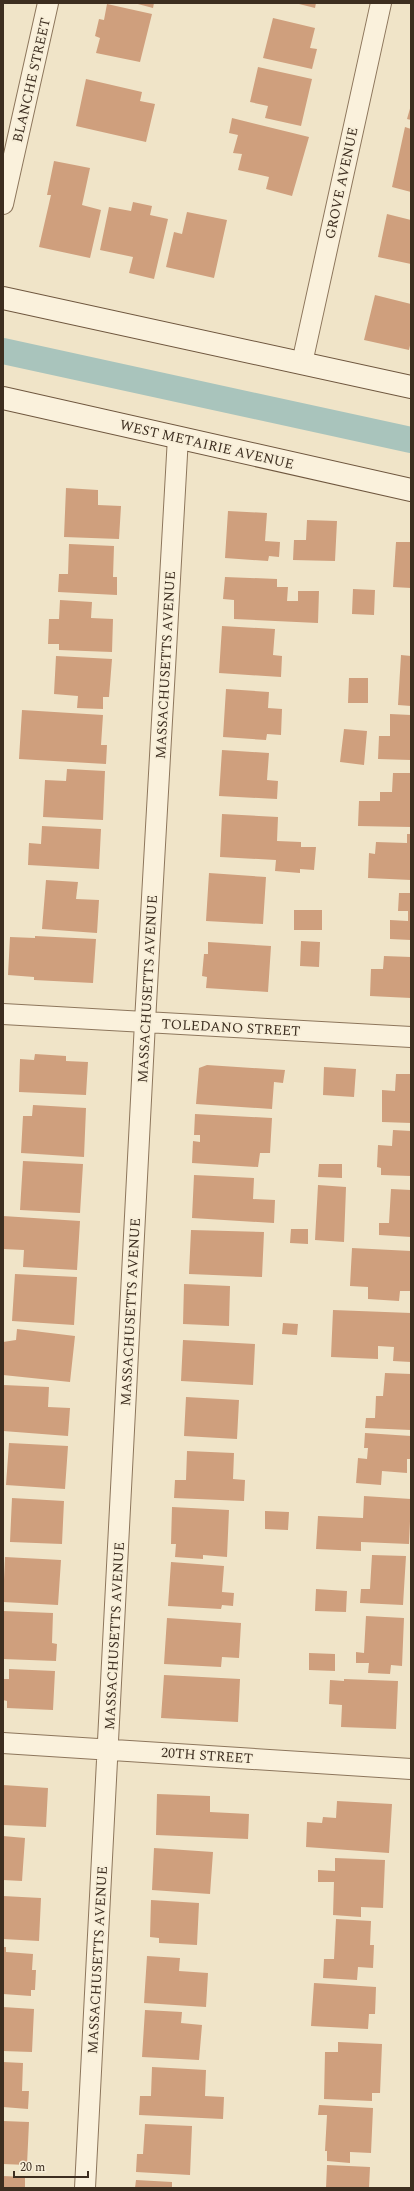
<svg xmlns="http://www.w3.org/2000/svg" width="414" height="2191" font-family="Spectral,serif">
<style>
.lines{fill:none;stroke-linecap:round;stroke-linejoin:round}
.canal{stroke:#a9c4bc;stroke-width:26}
.building{fill:#cf9f7d}
.street-casing{stroke:#8d765c;stroke-width:22}
.secondary-casing{stroke:#6f573f;stroke-width:24}
.street{stroke:#faf1dc;stroke-width:20}
.secondary{stroke:#faf1dc;stroke-width:22}
.labels{text-anchor:middle;stroke-width:3.5;stroke-linejoin:round;paint-order:stroke}
.street-label{font-size:14px;fill:#3d2e20;stroke:#f7eed8}
</style>
<rect width="100%" height="100%" fill="#f0e4c8"/>
<g class="lines">
<path class="canal" d="M 3,351 L 411,440"/>
</g>
<path class="building" d="M 134,3 L 154,3 L 153,8 Z
M 295,3 L 316,3 L 315,8 Z
M 107,4 L 152,14 L 140,62 L 96,53 L 100,38 L 95,36 L 99,19 L 104,20 Z
M 273,18 L 315,28 L 310,48 L 317,49 L 312,69 L 263,58 Z
M 258,67 L 312,79 L 301,126 L 265,118 L 268,106 L 250,102 Z
M 86,79 L 142,92 L 140,101 L 155,104 L 146,142 L 76,126 Z
M 411,105 L 411,120 L 407,119 Z
M 232,118 L 309,137 L 292,196 L 266,189 L 269,177 L 238,170 L 242,154 L 233,153 L 238,135 L 229,133 Z
M 405,127 L 411,129 L 411,192 L 392,187 Z
M 54,161 L 90,168 L 82,205 L 101,210 L 90,258 L 39,247 L 51,195 L 47,195 Z
M 133,202 L 152,206 L 150,215 L 168,219 L 154,279 L 129,273 L 133,257 L 100,250 L 109,207 L 131,211 Z
M 187,212 L 227,220 L 214,278 L 166,267 L 174,232 L 182,234 Z
M 387,214 L 411,220 L 411,264 L 378,257 Z
M 375,295 L 411,304 L 411,341 L 409,350 L 364,340 Z
M 66,488 L 98,490 L 98,505 L 121,506 L 119,539 L 64,537 Z
M 228,511 L 267,513 L 265,541 L 280,542 L 279,557 L 269,556 L 268,561 L 225,558 Z
M 307,520 L 337,521 L 335,561 L 293,560 L 294,540 L 306,540 Z
M 396,542 L 411,542 L 411,588 L 393,587 Z
M 69,544 L 114,546 L 113,577 L 117,577 L 117,595 L 58,592 L 59,574 L 68,574 Z
M 225,577 L 277,579 L 277,587 L 288,587 L 287,601 L 298,601 L 298,591 L 319,591 L 318,623 L 234,619 L 234,600 L 223,599 Z
M 353,589 L 375,590 L 374,615 L 352,614 Z
M 60,600 L 92,602 L 91,618 L 113,619 L 112,652 L 59,650 L 59,644 L 48,644 L 49,619 L 59,619 Z
M 222,626 L 275,629 L 273,655 L 282,656 L 281,677 L 219,673 Z
M 401,655 L 411,656 L 411,706 L 398,705 Z
M 56,656 L 112,659 L 109,697 L 103,697 L 103,709 L 77,708 L 78,696 L 54,694 Z
M 349,678 L 368,678 L 368,703 L 348,703 Z
M 226,689 L 269,692 L 268,708 L 282,709 L 281,735 L 267,734 L 266,740 L 223,737 Z
M 22,710 L 103,715 L 101,745 L 107,745 L 106,764 L 19,759 Z
M 390,714 L 411,715 L 411,760 L 378,759 L 379,736 L 390,736 Z
M 344,729 L 367,731 L 364,765 L 340,762 Z
M 222,750 L 269,753 L 267,780 L 278,781 L 277,799 L 219,796 Z
M 67,769 L 105,771 L 103,820 L 43,817 L 45,780 L 66,781 Z
M 393,773 L 411,773 L 411,827 L 358,826 L 359,801 L 380,801 L 380,792 L 392,792 Z
M 222,814 L 278,817 L 277,841 L 301,842 L 301,847 L 316,847 L 314,870 L 300,869 L 300,873 L 275,871 L 276,860 L 220,857 Z
M 42,826 L 101,829 L 99,869 L 28,865 L 29,843 L 41,844 Z
M 407,834 L 411,834 L 411,880 L 368,878 L 369,853 L 375,854 L 376,842 L 407,843 Z
M 209,873 L 266,877 L 263,924 L 206,921 Z
M 46,880 L 78,882 L 76,899 L 99,900 L 97,933 L 42,929 Z
M 399,893 L 411,893 L 411,940 L 390,939 L 390,920 L 408,921 L 408,911 L 398,911 Z
M 294,910 L 322,910 L 322,930 L 294,930 Z
M 35,936 L 96,939 L 93,983 L 34,980 L 34,977 L 8,975 L 10,937 L 35,938 Z
M 301,941 L 320,942 L 319,967 L 300,966 Z
M 208,942 L 271,946 L 268,992 L 206,988 L 207,977 L 202,976 L 204,954 L 208,954 Z
M 384,956 L 411,957 L 411,998 L 370,996 L 371,969 L 383,969 Z
M 35,1054 L 66,1056 L 66,1061 L 88,1062 L 86,1095 L 19,1092 L 20,1059 L 34,1060 Z
M 207,1065 L 285,1070 L 283,1083 L 274,1082 L 272,1109 L 196,1104 L 199,1068 Z
M 324,1067 L 356,1069 L 354,1097 L 323,1095 Z
M 396,1074 L 411,1074 L 411,1123 L 382,1122 L 382,1090 L 395,1091 Z
M 33,1105 L 86,1108 L 84,1157 L 21,1153 L 23,1116 L 32,1116 Z
M 195,1114 L 272,1118 L 270,1153 L 260,1153 L 258,1167 L 192,1163 L 193,1141 L 200,1142 L 200,1135 L 194,1135 Z
M 393,1130 L 411,1131 L 411,1176 L 381,1175 L 381,1168 L 377,1167 L 378,1145 L 392,1146 Z
M 23,1161 L 83,1164 L 80,1213 L 20,1210 Z
M 319,1164 L 342,1164 L 342,1178 L 318,1177 Z
M 194,1175 L 254,1178 L 253,1199 L 275,1200 L 274,1223 L 192,1218 Z
M 318,1185 L 346,1187 L 344,1242 L 315,1240 Z
M 391,1189 L 411,1190 L 411,1237 L 379,1235 L 379,1223 L 389,1223 Z
M 3,1216 L 80,1221 L 77,1270 L 23,1267 L 24,1250 L 3,1249 Z
M 291,1229 L 308,1229 L 308,1244 L 290,1243 Z
M 191,1230 L 264,1232 L 262,1277 L 189,1274 Z
M 352,1248 L 411,1251 L 411,1291 L 400,1291 L 399,1301 L 368,1299 L 368,1287 L 350,1286 Z
M 15,1274 L 77,1277 L 74,1325 L 12,1321 Z
M 184,1284 L 230,1286 L 229,1326 L 183,1324 Z
M 333,1310 L 411,1313 L 411,1362 L 393,1361 L 394,1347 L 378,1346 L 378,1359 L 331,1357 Z
M 283,1323 L 298,1324 L 297,1335 L 282,1334 Z
M 17,1329 L 75,1336 L 70,1382 L 3,1375 L 3,1342 L 16,1340 Z
M 183,1340 L 255,1344 L 253,1385 L 181,1381 Z
M 385,1373 L 411,1374 L 411,1430 L 365,1428 L 366,1418 L 375,1418 L 376,1396 L 383,1396 Z
M 3,1385 L 49,1387 L 48,1407 L 70,1408 L 68,1436 L 3,1431 Z
M 186,1397 L 239,1400 L 237,1439 L 184,1436 Z
M 365,1433 L 411,1436 L 411,1459 L 407,1459 L 407,1473 L 382,1471 L 381,1485 L 356,1483 L 358,1458 L 367,1459 L 368,1448 L 364,1448 Z
M 9,1443 L 68,1446 L 65,1489 L 6,1485 Z
M 187,1451 L 234,1453 L 233,1479 L 245,1480 L 244,1501 L 174,1498 L 175,1480 L 186,1480 Z
M 364,1496 L 411,1499 L 409,1544 L 361,1542 L 361,1551 L 316,1549 L 318,1516 L 363,1518 Z
M 12,1498 L 64,1501 L 62,1544 L 10,1542 Z
M 172,1507 L 229,1510 L 227,1557 L 203,1555 L 203,1559 L 175,1557 L 176,1544 L 171,1544 Z
M 265,1511 L 289,1512 L 288,1530 L 265,1529 Z
M 372,1555 L 406,1556 L 403,1605 L 360,1603 L 361,1589 L 370,1589 Z
M 5,1557 L 61,1560 L 58,1605 L 3,1602 Z
M 171,1562 L 224,1566 L 222,1592 L 234,1593 L 233,1606 L 222,1605 L 221,1609 L 168,1606 Z
M 316,1589 L 347,1591 L 346,1612 L 315,1611 Z
M 3,1611 L 53,1613 L 52,1643 L 57,1644 L 56,1661 L 3,1659 Z
M 366,1616 L 404,1618 L 402,1666 L 391,1665 L 390,1674 L 368,1673 L 369,1663 L 356,1663 L 356,1652 L 364,1653 Z
M 167,1618 L 241,1623 L 239,1658 L 222,1657 L 221,1667 L 164,1664 Z
M 309,1653 L 335,1654 L 335,1671 L 309,1670 Z
M 9,1669 L 55,1671 L 53,1710 L 7,1708 L 7,1701 L 3,1700 L 3,1679 L 9,1679 Z
M 164,1675 L 240,1679 L 238,1722 L 161,1718 Z
M 344,1679 L 398,1681 L 396,1729 L 341,1727 L 342,1705 L 329,1704 L 330,1680 L 344,1681 Z
M 3,1785 L 48,1788 L 46,1827 L 3,1825 Z
M 157,1794 L 210,1796 L 210,1812 L 249,1814 L 248,1839 L 156,1835 Z
M 337,1801 L 392,1804 L 389,1853 L 306,1847 L 307,1822 L 322,1823 L 323,1817 L 336,1818 Z
M 3,1836 L 25,1838 L 22,1881 L 3,1880 Z
M 154,1848 L 213,1852 L 210,1894 L 152,1890 Z
M 335,1858 L 385,1860 L 383,1908 L 361,1907 L 361,1917 L 333,1915 L 334,1882 L 318,1882 L 318,1870 L 335,1871 Z
M 3,1896 L 41,1898 L 39,1941 L 3,1939 Z
M 151,1900 L 199,1903 L 197,1945 L 159,1943 L 159,1938 L 150,1937 Z
M 336,1919 L 371,1921 L 370,1945 L 374,1945 L 373,1968 L 358,1967 L 357,1980 L 323,1978 L 324,1959 L 334,1959 Z
M 3,1947 L 6,1947 L 6,1952 L 33,1954 L 32,1970 L 36,1970 L 35,1990 L 31,1990 L 31,1996 L 3,1994 Z
M 147,1956 L 180,1958 L 179,1971 L 208,1973 L 206,2007 L 144,2003 Z
M 314,1983 L 376,1987 L 375,2014 L 369,2014 L 368,2029 L 311,2026 Z
M 3,2007 L 34,2009 L 32,2052 L 3,2051 Z
M 145,2010 L 182,2012 L 181,2023 L 202,2025 L 199,2060 L 142,2057 Z
M 338,2042 L 382,2044 L 380,2093 L 372,2093 L 372,2101 L 324,2099 L 325,2052 L 338,2052 Z
M 3,2062 L 23,2063 L 22,2091 L 29,2091 L 28,2109 L 3,2107 Z
M 152,2067 L 206,2070 L 205,2096 L 224,2097 L 223,2119 L 139,2115 L 140,2096 L 151,2096 Z
M 319,2105 L 373,2108 L 371,2153 L 350,2152 L 350,2163 L 327,2161 L 327,2151 L 325,2151 L 327,2115 L 318,2115 Z
M 3,2121 L 29,2122 L 27,2165 L 3,2164 Z
M 145,2124 L 192,2126 L 190,2175 L 136,2172 L 137,2154 L 143,2154 Z
M 327,2165 L 370,2167 L 369,2188 L 326,2188 Z
M 3,2176 L 25,2177 L 25,2188 L 3,2188 Z
M 136,2180 L 172,2182 L 172,2188 L 135,2188 Z"/>
<g class="lines">
<g class="street-casing">
<path id="street" d="M 3,204 L 48,3
M 302,363 L 381,3
M 3,1014 L 411,1037
M 3,1743 L 411,1769
M 85,2188 L 145,1022 L 178,437"/>
</g>
<g class="secondary-casing">
<path id="secondary" d="M 3,298 L 411,387
M 3,398 L 411,490"/>
</g>
<use href="#street" class="street"/>
<use href="#secondary" class="secondary"/>
</g>
<g class="labels">
<g class="street-label">
<text transform="translate(31 80) rotate(-77)" y="5">BLANCHE STREET</text>
<text transform="translate(341 183) rotate(-78)" y="5">GROVE AVENUE</text>
<text transform="translate(207 444) rotate(13)" y="5">WEST METAIRIE AVENUE</text>
<text transform="translate(165 665) rotate(-87)" y="5">MASSACHUSETTS AVENUE</text>
<text transform="translate(147 989) rotate(-87)" y="5">MASSACHUSETTS AVENUE</text>
<text transform="translate(231 1027) rotate(3)" y="5">TOLEDANO STREET</text>
<text transform="translate(130 1312) rotate(-87)" y="5">MASSACHUSETTS AVENUE</text>
<text transform="translate(114 1636) rotate(-87)" y="5">MASSACHUSETTS AVENUE</text>
<text transform="translate(207 1755) rotate(4)" y="5">20TH STREET</text>
<text transform="translate(97 1960) rotate(-87)" y="5">MASSACHUSETTS AVENUE</text>
</g>
</g>
<rect width="414" height="2191" fill="none" stroke="#3d2e20" stroke-width="8"/>
<path d="M14 2171v6h74v-6" fill="none" stroke="#3d2e20" stroke-width="2"/>
<text x="20" y="2171" font-size="12" fill="#3d2e20" stroke="#f7eed8" stroke-width="3" paint-order="stroke">20 m</text>
</svg>
